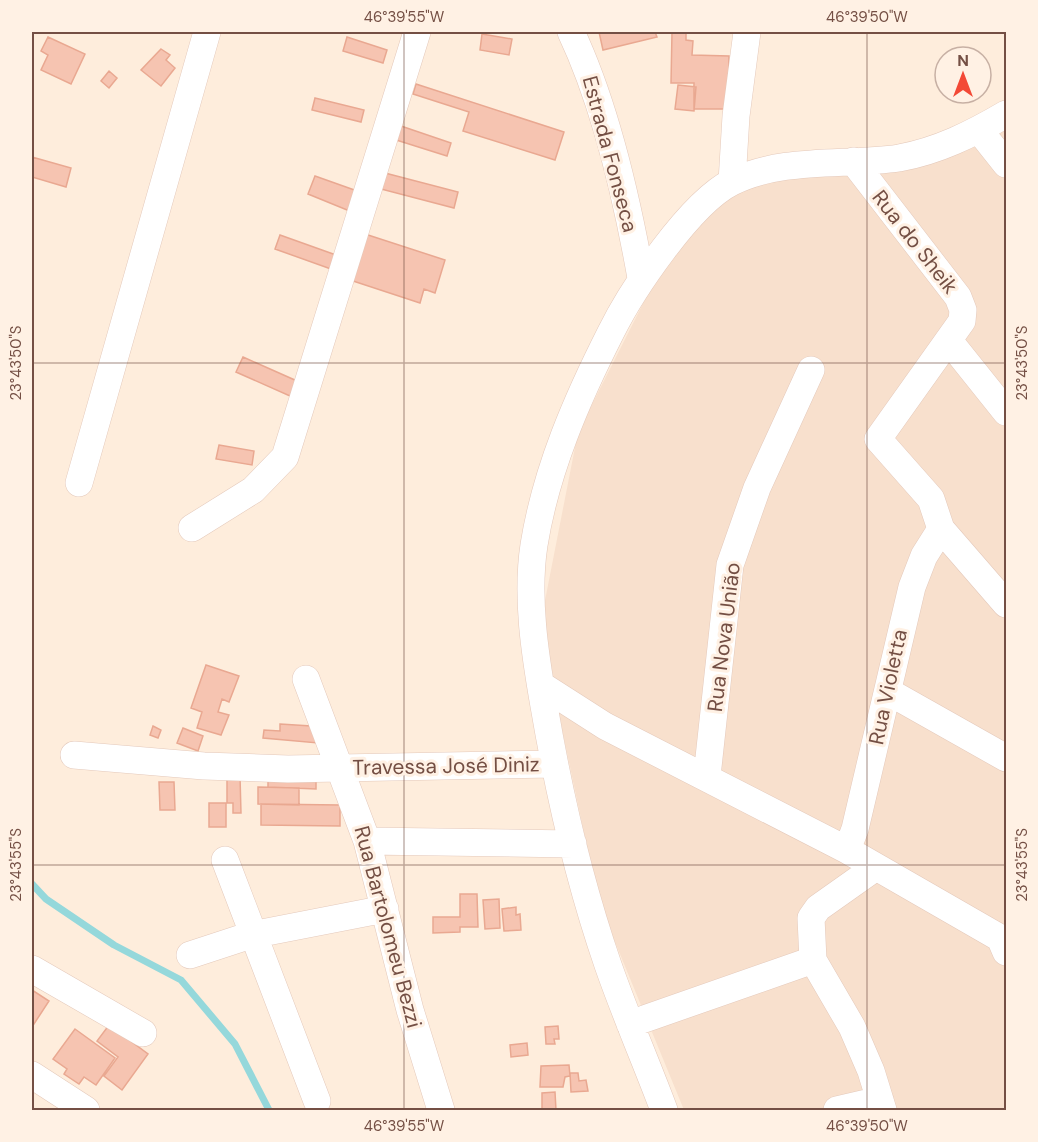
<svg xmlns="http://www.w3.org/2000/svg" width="1038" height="1142" font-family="'DM Sans',sans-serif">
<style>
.residential{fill:#f8e0cd}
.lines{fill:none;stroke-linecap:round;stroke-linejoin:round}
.stream{stroke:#95d8db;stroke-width:7}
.building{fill:#f6c4b1;stroke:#e9a891;stroke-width:1.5}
.minor-casing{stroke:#e4c9bb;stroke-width:28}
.minor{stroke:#fff;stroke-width:27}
.ticks{fill:none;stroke:#744f44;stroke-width:1.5;stroke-opacity:0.45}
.labels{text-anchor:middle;stroke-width:6;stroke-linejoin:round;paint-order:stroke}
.street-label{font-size:21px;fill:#744f44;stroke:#fff1e4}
.neatline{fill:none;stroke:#744f44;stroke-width:2}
.ticks-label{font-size:15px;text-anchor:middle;fill:#744f44}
</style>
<rect width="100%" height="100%" fill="#feeddc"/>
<path class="residential" d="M 1006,119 L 1006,1110 L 684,1110 L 599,903 L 540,626 L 578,432 L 661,268 L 720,197 L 786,165 L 940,149 Z"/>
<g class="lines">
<path class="stream" d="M 32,884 L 46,899 L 114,945 L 181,980 L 235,1044 L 269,1110"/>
</g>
<path class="building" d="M 599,32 L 655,32 L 657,37 L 603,50 Z
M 672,32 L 686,32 L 686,40 L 693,41 L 692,55 L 729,56 L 728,109 L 694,109 L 694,83 L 671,83 Z
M 482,34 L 512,39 L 509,55 L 480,50 Z
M 48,37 L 85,54 L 71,84 L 41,70 L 48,55 L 41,51 Z
M 347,37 L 387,50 L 383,63 L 343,51 Z
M 161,49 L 170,55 L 166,60 L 175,68 L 161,86 L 141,70 Z
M 109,71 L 117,78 L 109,88 L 101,81 Z
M 416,84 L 564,132 L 555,160 L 463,131 L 469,112 L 413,94 Z
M 678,85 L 696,87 L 694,111 L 675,109 Z
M 315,98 L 364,110 L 361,122 L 312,110 Z
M 398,125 L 451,143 L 447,156 L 393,139 Z
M 32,157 L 71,168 L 66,187 L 32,177 Z
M 385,173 L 458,192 L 454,208 L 381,189 Z
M 315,176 L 360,192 L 352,212 L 308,194 Z
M 365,234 L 445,260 L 435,293 L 424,289 L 420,303 L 350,280 Z
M 280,235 L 336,255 L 331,269 L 275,249 Z
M 243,357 L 297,381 L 290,396 L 236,372 Z
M 219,445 L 254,451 L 252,465 L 216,459 Z
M 206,665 L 239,676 L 229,702 L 222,699 L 218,712 L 229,715 L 221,735 L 197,728 L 202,712 L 191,708 Z
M 280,724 L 311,726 L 318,743 L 263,738 L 264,730 L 280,731 Z
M 153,726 L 161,730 L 158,738 L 150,735 Z
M 183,728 L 203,736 L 198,751 L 177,743 Z
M 268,772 L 316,773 L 316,789 L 268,787 Z
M 227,776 L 240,776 L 241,813 L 233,813 L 233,803 L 227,803 Z
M 159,782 L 174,782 L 175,810 L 160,810 Z
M 258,787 L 299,788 L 299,805 L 258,804 Z
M 209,803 L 226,803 L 226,827 L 209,827 Z
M 261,804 L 340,805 L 340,826 L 261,825 Z
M 460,894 L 477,894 L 478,927 L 460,927 L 460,932 L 433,933 L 433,917 L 460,917 Z
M 499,899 L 500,928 L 485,929 L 483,900 Z
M 516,907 L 516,915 L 520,914 L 521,930 L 504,931 L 502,909 Z
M 32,990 L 49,1001 L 32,1027 Z
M 109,1025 L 148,1054 L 122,1090 L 104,1076 L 118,1057 L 97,1041 Z
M 558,1026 L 559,1039 L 554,1039 L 555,1044 L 546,1044 L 545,1027 Z
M 75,1029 L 115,1058 L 96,1085 L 84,1077 L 79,1084 L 64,1074 L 67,1069 L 53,1059 Z
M 527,1043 L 528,1055 L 511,1057 L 510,1045 Z
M 569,1065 L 570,1076 L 565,1077 L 563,1087 L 540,1087 L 541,1066 Z
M 570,1073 L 578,1073 L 579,1081 L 586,1080 L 588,1091 L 571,1092 Z
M 555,1092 L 556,1110 L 542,1110 L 542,1093 Z"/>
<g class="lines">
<g class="minor-casing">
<path id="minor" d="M 571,32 C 605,104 627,199 641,278
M 979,130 L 1006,164
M 853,161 L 958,297 L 963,310 L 962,321 L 878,439 L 931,499 L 941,529 L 1006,604
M 732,182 L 736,116 L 747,32
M 950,342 L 1006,412
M 79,483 L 207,32
M 192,528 L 253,490 L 285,457 L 417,32
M 306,679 L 367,841 L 410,1010 L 441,1110
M 541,685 L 605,726 L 847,850 L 1000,938 L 1006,952
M 889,692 L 1006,758
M 74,755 L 204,766 L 288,769 L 554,764
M 707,776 L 730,565 L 757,488 L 811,370
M 367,841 L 573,844
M 847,850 L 855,829 L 912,587 L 924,556 L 941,529
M 225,860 L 317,1101
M 190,955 L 251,935 L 385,909
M 813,960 L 852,1027 L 871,1071 L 883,1110
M 32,969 L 143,1033
M 630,1024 L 813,960 L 811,918 L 818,908 L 876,867
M 32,1075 L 86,1110
M 664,1110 C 646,1062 625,1014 608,965 C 579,881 559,794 544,706 C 535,655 526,597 534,545 C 546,470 577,399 611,332 C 632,290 690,203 732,182 C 782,157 845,166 899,158 C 938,151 972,134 1006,114
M 837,1110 L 880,1100"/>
</g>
<use href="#minor" class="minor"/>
</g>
<path class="ticks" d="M 404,32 L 404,1110M 867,32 L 867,1110M 32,363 L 1006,363M 32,865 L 1006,865"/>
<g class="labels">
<g class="street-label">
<text transform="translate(610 154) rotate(75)" y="7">Estrada Fonseca</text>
<text transform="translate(915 242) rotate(52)" y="7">Rua do Sheik</text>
<text transform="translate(724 637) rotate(-83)" y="7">Rua Nova União</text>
<text transform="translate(888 687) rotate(-78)" y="7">Rua Violetta</text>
<text transform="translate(446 766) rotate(-1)" y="7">Travessa José Diniz</text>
<text transform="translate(388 927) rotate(75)" y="7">Rua Bartolomeu Bezzi</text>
</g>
</g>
<rect width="1038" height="1142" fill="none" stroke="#fff1e4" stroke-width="66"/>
<g transform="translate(963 75)"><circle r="28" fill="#fff1e4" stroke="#c7b0a4" stroke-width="1.5"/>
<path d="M0-4.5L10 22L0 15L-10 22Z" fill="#f34936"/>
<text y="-9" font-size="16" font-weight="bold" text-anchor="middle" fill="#744f44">N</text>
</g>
<rect x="33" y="33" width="972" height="1076" class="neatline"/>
<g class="ticks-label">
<text x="404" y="22">46°39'55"W</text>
<text x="867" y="22">46°39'50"W</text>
<text transform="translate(16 363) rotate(-90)" y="5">23°43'50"S</text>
<text transform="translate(1022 363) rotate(-90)" y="5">23°43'50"S</text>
<text transform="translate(16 865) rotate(-90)" y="5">23°43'55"S</text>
<text transform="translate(1022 865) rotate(-90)" y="5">23°43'55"S</text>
<text x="404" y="1131">46°39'55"W</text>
<text x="867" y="1131">46°39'50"W</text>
</g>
</svg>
